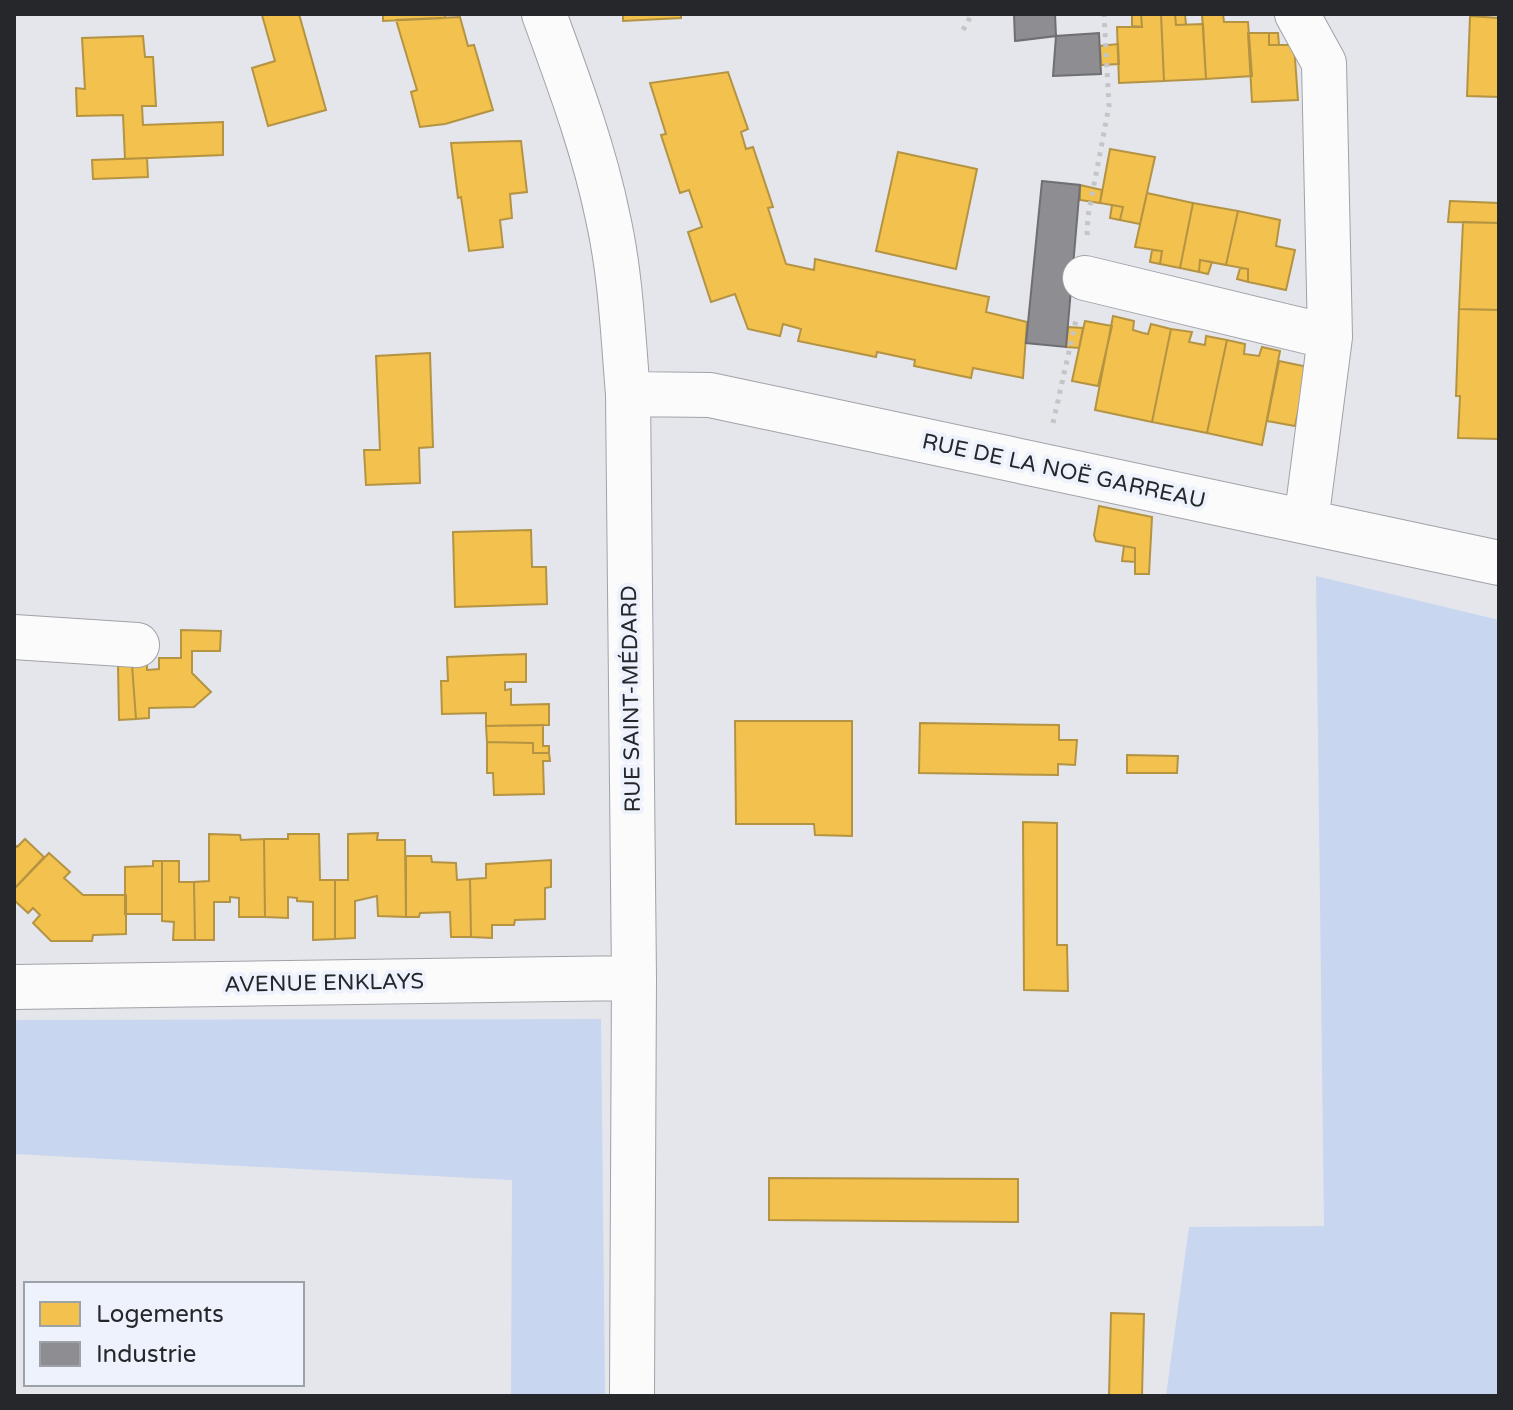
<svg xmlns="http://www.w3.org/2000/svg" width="1513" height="1410" font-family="'Varela Round',sans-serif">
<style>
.green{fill:#c8d6f0}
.homes{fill:#f2c14e;stroke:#b49343;stroke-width:2}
.industry{fill:#8d8d92;stroke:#6e6e73;stroke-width:2}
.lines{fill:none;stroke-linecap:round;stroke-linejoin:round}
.minor-casing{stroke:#a0a2a7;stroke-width:46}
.path{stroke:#c5c5c7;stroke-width:5;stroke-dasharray:4 6;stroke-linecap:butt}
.minor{stroke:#fbfbfc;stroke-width:44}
.labels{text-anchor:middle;stroke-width:8;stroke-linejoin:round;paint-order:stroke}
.street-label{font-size:22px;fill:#25272a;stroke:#edf2fc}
</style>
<rect width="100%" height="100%" fill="#e4e6ec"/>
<path class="green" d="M 1316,576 L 1499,620 L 1499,1396 L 1166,1396 L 1189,1227 L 1324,1226 Z
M 601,1019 L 605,1396 L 511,1396 L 512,1180 L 14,1154 L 14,1020 Z"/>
<path class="homes" d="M 299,14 L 326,110 L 268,126 L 252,68 L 275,61 L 262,15 Z
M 383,14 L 445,14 L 445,18 L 383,21 Z
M 623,14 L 681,14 L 681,18 L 623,21 Z
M 1132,14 L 1141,14 L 1142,27 L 1132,26 Z
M 1141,14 L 1161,14 L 1164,81 L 1119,83 L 1117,27 L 1142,27 Z
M 1161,14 L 1175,14 L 1176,25 L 1203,24 L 1206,79 L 1164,81 Z
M 1175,14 L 1185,14 L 1186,25 L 1176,25 Z
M 1202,14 L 1223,14 L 1224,22 L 1248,22 L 1252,76 L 1206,79 Z
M 1470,16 L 1499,18 L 1499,97 L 1467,96 Z
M 460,17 L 468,46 L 474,45 L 493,110 L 445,124 L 420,127 L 411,92 L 417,90 L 396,20 Z
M 1248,33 L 1269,33 L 1269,45 L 1294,45 L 1298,100 L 1252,102 Z
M 1269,33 L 1278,33 L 1279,45 L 1269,45 Z
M 143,36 L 145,57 L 153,57 L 156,106 L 142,106 L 143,125 L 223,122 L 223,155 L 125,159 L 123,115 L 77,116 L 76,88 L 85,89 L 82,38 Z
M 1118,44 L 1119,64 L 1101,65 L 1100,46 Z
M 728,72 L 748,129 L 741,132 L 746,149 L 753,147 L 773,207 L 768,208 L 786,264 L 814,270 L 815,259 L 989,297 L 986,312 L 1027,322 L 1023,378 L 973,368 L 971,378 L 914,366 L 915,360 L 877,352 L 876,357 L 798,341 L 801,329 L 783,324 L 780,336 L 748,329 L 735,294 L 711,302 L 688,232 L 702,227 L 689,190 L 680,193 L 661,135 L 666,134 L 650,83 Z
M 521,141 L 527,192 L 510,194 L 512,218 L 500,220 L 503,247 L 469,251 L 461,197 L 458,198 L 451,143 Z
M 1110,149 L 1155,157 L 1140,224 L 1120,220 L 1123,207 L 1100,203 Z
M 898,152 L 977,169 L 956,269 L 876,251 Z
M 147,158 L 148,177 L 93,179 L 92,160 Z
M 1080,185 L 1102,190 L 1100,203 L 1080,200 Z
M 1147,193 L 1193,203 L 1180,268 L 1160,264 L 1162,251 L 1135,247 Z
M 1450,201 L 1499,203 L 1499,223 L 1448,222 Z
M 1193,203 L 1238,211 L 1226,265 L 1200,260 L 1199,272 L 1180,268 Z
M 1112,205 L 1123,207 L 1120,220 L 1110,218 Z
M 1238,211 L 1280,220 L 1276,246 L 1295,250 L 1286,290 L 1248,282 L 1248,269 L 1226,265 Z
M 1463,222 L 1499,223 L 1499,310 L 1459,309 Z
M 1152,250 L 1162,251 L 1160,264 L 1150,262 Z
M 1200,260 L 1212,262 L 1208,274 L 1199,272 Z
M 1240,268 L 1248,269 L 1248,282 L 1237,279 Z
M 1459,309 L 1499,310 L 1499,439 L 1458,438 L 1460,396 L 1456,396 Z
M 1113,316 L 1134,321 L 1133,330 L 1143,333 L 1148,334 L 1151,324 L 1171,329 L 1152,422 L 1095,410 Z
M 1085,321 L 1112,326 L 1098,386 L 1072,381 Z
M 1068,327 L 1083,328 L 1079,348 L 1066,347 Z
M 1171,329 L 1192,332 L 1189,342 L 1205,345 L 1206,336 L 1227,340 L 1207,433 L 1152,422 Z
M 1227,340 L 1245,344 L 1244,354 L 1259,356 L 1262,347 L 1280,351 L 1262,445 L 1207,433 Z
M 430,353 L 433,447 L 419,448 L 420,483 L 366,485 L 364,450 L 380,450 L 376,356 Z
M 1279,361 L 1308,367 L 1295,426 L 1267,421 Z
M 1099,506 L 1152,517 L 1149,574 L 1135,574 L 1135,548 L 1096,541 L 1094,535 Z
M 531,530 L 532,567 L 546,567 L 547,604 L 455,607 L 453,532 Z
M 1124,546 L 1135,548 L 1135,562 L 1122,561 Z
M 181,630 L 221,631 L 220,651 L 192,651 L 192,673 L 211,692 L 194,707 L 149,708 L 149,718 L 136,719 L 132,665 L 147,665 L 147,670 L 159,669 L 159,658 L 181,658 Z
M 526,654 L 526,682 L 505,682 L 505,690 L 511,689 L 511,705 L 549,704 L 549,725 L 486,726 L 486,713 L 442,714 L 441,681 L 448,681 L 447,657 Z
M 132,665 L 136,719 L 119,720 L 118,666 Z
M 735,721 L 852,721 L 852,836 L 815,835 L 814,824 L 736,824 Z
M 920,723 L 1059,725 L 1059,740 L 1077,740 L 1075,765 L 1058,764 L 1058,775 L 919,773 Z
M 543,725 L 543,746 L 549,746 L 549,753 L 533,753 L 533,743 L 487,742 L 486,726 Z
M 487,742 L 533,743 L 533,753 L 549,753 L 550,761 L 543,761 L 544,794 L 494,795 L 493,773 L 487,773 Z
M 1127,755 L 1178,756 L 1177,773 L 1127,773 Z
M 1023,822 L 1057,823 L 1057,945 L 1067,945 L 1068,991 L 1024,990 Z
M 378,833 L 377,840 L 405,840 L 406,917 L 378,916 L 377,896 L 355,901 L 355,938 L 335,939 L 335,880 L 348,880 L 348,834 Z
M 209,834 L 240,835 L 241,840 L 264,839 L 265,917 L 239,917 L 239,898 L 230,897 L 230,902 L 214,902 L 214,940 L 195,940 L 194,882 L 209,881 Z
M 288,834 L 319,834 L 320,880 L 335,880 L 335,939 L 313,940 L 313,902 L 297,901 L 297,898 L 288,897 L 288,918 L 265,917 L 264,839 L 288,839 Z
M 25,839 L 44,857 L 14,889 L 14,844 L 17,847 Z
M 49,853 L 70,872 L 64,878 L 83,895 L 126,895 L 126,934 L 93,935 L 92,941 L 51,941 L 33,923 L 40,915 L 33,908 L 28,913 L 14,900 L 14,889 Z
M 406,856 L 431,856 L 432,862 L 456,863 L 457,880 L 470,879 L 471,937 L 451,937 L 450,912 L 420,913 L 419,917 L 406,917 Z
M 551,860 L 551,887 L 545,888 L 545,919 L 515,920 L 514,925 L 492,925 L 492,938 L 471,937 L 470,879 L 486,878 L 486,864 Z
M 153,861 L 162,861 L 162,914 L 125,914 L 125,867 L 153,866 Z
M 162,861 L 179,861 L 179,882 L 194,882 L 195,940 L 173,940 L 174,922 L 162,921 Z
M 769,1178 L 1018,1179 L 1018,1222 L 769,1220 Z
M 1111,1313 L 1144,1314 L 1142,1396 L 1109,1396 Z"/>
<path class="industry" d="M 1014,14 L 1055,14 L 1056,36 L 1015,41 Z
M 1099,33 L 1101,74 L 1053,76 L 1056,36 Z
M 1042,181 L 1080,185 L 1066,347 L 1026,343 Z"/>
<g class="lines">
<g class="minor-casing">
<path id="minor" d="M 544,14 C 568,80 594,149 608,218 C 621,276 623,336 628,394 L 634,978 L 632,1396
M 1297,14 L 1324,63 L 1330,337 L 1306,522
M 1085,278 L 1330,337
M 628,394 L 710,395 L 1499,563
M 14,637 L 137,645
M 14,987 L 634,978"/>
</g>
<path class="path" d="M 963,30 L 972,14
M 1087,235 L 1088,216 L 1109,106 L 1104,14
M 1053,423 L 1076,320"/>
<use href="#minor" class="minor"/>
</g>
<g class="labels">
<g class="street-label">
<text transform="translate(1064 470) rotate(12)" y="8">RUE DE LA NOË GARREAU</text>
<text transform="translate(630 699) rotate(-91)" y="8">RUE SAINT-MÉDARD</text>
<text transform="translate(324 982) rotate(-1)" y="8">AVENUE ENKLAYS</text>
</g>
</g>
<rect width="1513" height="1410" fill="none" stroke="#25272a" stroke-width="32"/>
<rect x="24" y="1282" width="280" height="104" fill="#edf2fc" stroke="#9da1a8" stroke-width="2"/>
<rect x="40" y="1302" width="40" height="24" fill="#f2c14e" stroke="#9da1a8" stroke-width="2"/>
<text x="96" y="1322" font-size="24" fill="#25272a">Logements</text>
<rect x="40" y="1342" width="40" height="24" fill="#8d8d92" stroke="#9da1a8" stroke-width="2"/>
<text x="96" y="1362" font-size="24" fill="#25272a">Industrie</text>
</svg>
